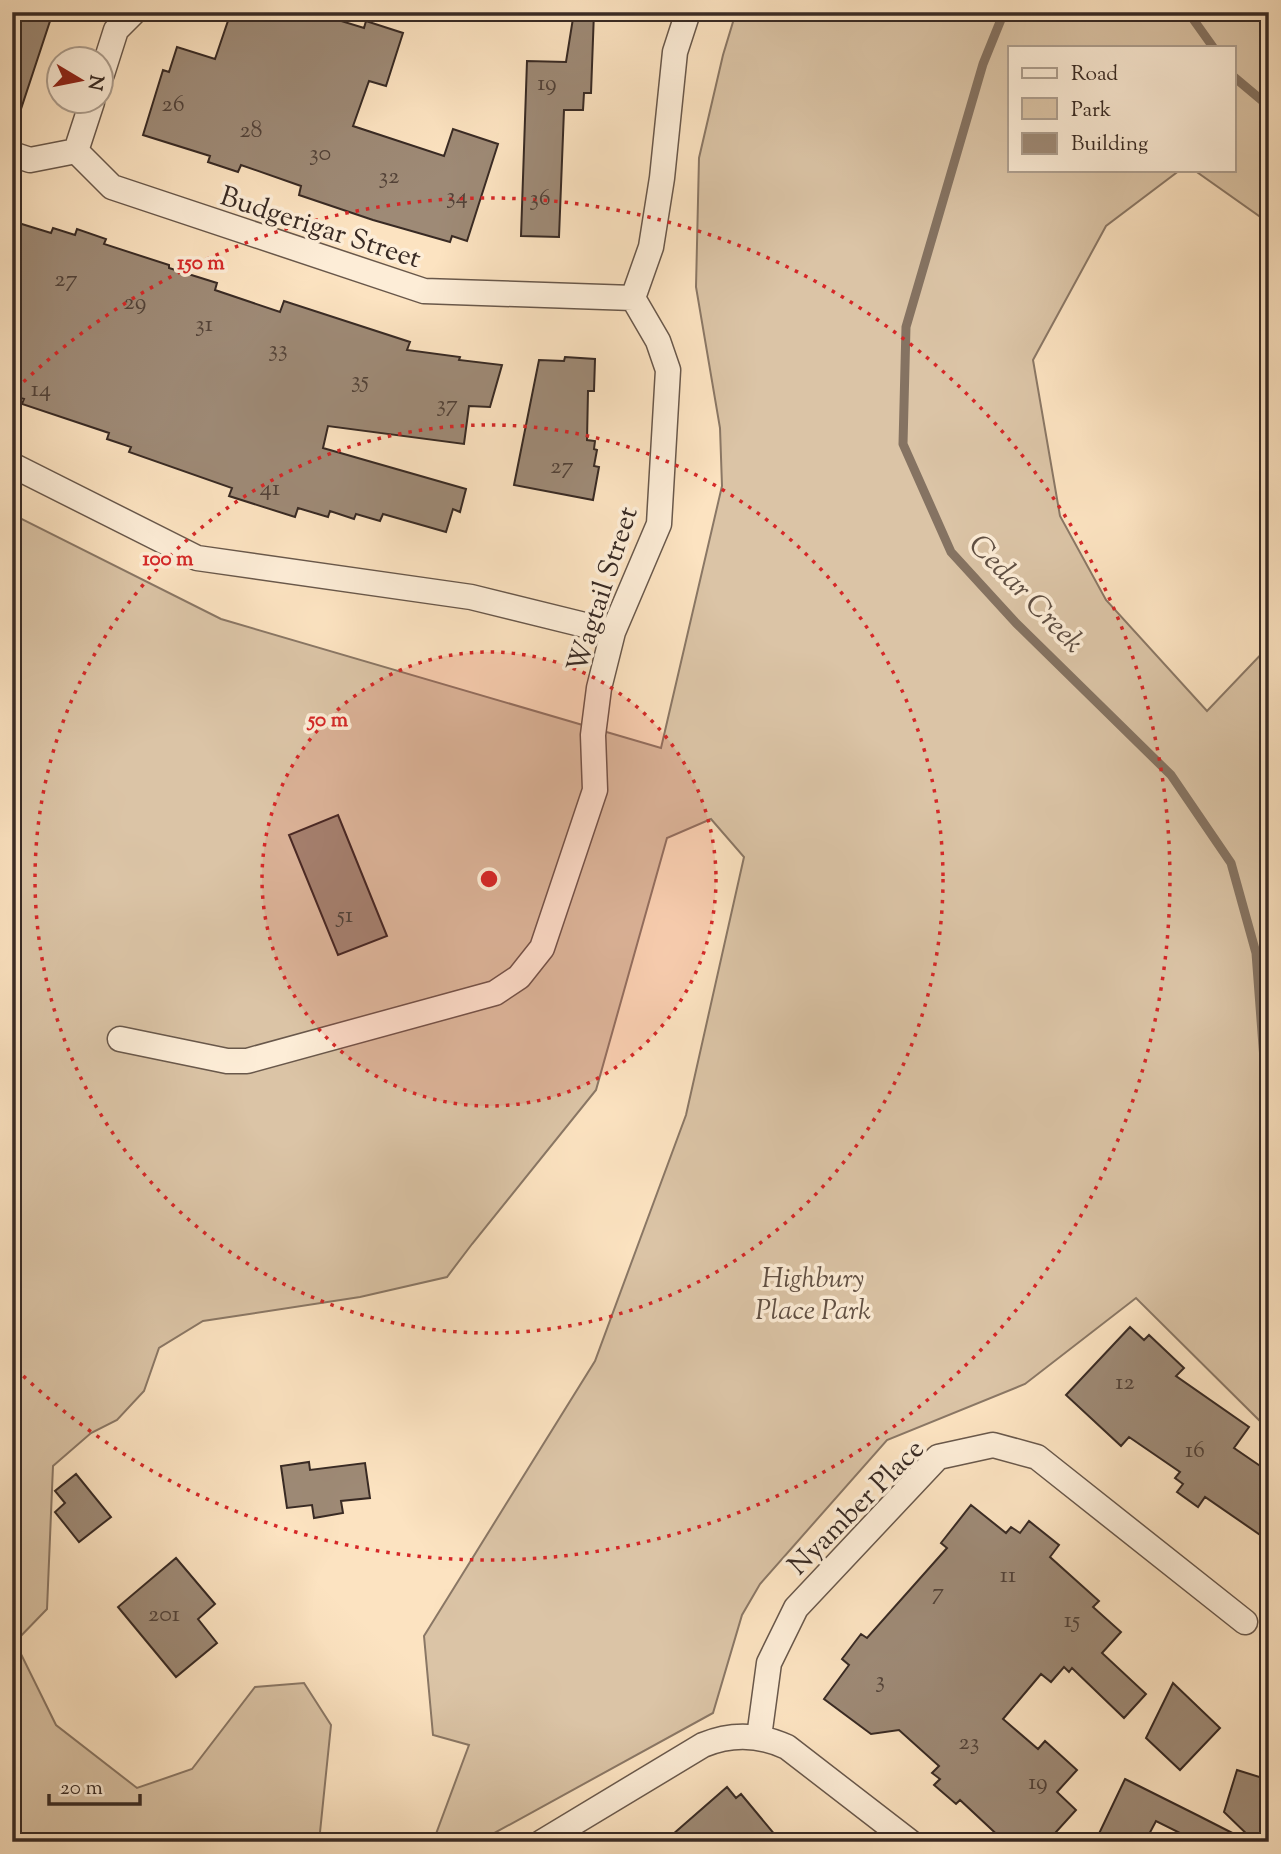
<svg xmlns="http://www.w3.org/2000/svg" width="1281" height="1854" font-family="'Sorts Mill Goudy',serif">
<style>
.green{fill:#dbc4a6;stroke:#8a7765;stroke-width:2}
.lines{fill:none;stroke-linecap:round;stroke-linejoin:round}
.stream{stroke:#857362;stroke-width:9}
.building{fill:#9e8a76;stroke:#382a24;stroke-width:2}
.minor-casing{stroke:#69584b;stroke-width:27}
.minor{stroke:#fdedd7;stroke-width:24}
.ring{fill:none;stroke:#d62828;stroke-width:3.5;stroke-dasharray:3.5 7}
.labels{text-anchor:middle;stroke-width:7;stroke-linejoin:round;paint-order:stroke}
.number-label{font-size:24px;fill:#524238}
.street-label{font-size:28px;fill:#382a24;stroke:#fdedd7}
.park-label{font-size:28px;font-style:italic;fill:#615044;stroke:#fdedd7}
.water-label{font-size:30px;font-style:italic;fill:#5f4f43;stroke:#fdedd7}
.centre{fill:#d62828;stroke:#fdedd7;stroke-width:3.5}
.ring-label{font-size:21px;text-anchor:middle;font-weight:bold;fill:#d62828;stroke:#fdedd7;stroke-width:7;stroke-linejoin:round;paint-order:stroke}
</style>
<rect width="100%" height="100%" fill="#fce3c1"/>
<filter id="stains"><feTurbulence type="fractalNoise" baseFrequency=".00286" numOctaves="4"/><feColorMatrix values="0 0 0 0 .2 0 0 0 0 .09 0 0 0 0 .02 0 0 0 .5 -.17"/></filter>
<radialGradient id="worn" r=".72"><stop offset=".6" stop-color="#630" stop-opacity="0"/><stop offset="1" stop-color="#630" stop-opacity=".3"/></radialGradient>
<path class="green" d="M 736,12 L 1269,12 L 1269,223 L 1194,170 L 1234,170 L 1234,47 L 1010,47 L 1010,170 L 1180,170 L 1106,226 L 1033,360 L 1060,516 L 1106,600 L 1207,711 L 1269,646 L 1269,1430 L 1136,1298 L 1025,1384 L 887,1440 L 760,1584 L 742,1615 L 713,1713 L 478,1842 L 433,1842 L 469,1745 L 433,1735 L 424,1636 L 595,1361 L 686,1115 L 744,857 L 711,819 L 667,838 L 596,1090 L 472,1244 L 447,1277 L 360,1297 L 203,1321 L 159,1348 L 144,1391 L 117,1420 L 91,1433 L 53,1466 L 47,1609 L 15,1642 L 56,1725 L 137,1788 L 192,1769 L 255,1687 L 304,1683 L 331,1725 L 319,1842 L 12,1842 L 12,514 L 221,619 L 661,748 L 722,486 L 720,428 L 696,287 L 699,158 L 723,55 Z"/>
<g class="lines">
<path class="stream" d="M 1004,12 L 983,64 L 906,327 L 903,444 L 951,552 L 1016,623 L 1171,775 L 1231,863 L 1256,953 L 1269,1126
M 1188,12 L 1213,47
M 1234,77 L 1265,103 L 1269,101"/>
</g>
<path class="building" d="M 12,12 L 53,12 L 17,121 L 12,120 Z
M 231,12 L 312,12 L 364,28 L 366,21 L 403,33 L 386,86 L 369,81 L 353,126 L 444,156 L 453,129 L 498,144 L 467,241 L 452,236 L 450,242 L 373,220 L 299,195 L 301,186 L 241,165 L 238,172 L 208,162 L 210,156 L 143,135 L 163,70 L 169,72 L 177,47 L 215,59 Z
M 574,12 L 594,12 L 591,93 L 584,93 L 583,110 L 564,110 L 559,237 L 521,236 L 527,61 L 566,62 Z
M 12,221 L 51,233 L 53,228 L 75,235 L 77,229 L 106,239 L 104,244 L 169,265 L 169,268 L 217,283 L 215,290 L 280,312 L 284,301 L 410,342 L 407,350 L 460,357 L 459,360 L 502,365 L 490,407 L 469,406 L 464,444 L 328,426 L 323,448 L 466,489 L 460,512 L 453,509 L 446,532 L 383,514 L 380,521 L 356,514 L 354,519 L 330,511 L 328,517 L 298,508 L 295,517 L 229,496 L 232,488 L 129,452 L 131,447 L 107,439 L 109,433 L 22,404 L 24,399 L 12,396 Z
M 565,357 L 595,359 L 594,391 L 588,391 L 587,440 L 595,441 L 594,449 L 597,450 L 594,466 L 599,467 L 593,500 L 514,485 L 539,360 L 564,361 Z
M 338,815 L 387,936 L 338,955 L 289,835 Z
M 1130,1327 L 1144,1340 L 1149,1335 L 1184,1368 L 1176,1376 L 1249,1427 L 1234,1448 L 1269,1472 L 1269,1541 L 1205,1497 L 1198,1507 L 1177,1492 L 1183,1484 L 1175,1478 L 1180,1472 L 1129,1437 L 1121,1446 L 1066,1395 Z
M 309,1462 L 310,1470 L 365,1463 L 370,1498 L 341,1501 L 343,1513 L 314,1518 L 312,1505 L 287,1508 L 281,1466 Z
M 76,1474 L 111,1517 L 79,1542 L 55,1512 L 65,1503 L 55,1491 Z
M 971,1505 L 1006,1533 L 1011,1527 L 1020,1533 L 1029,1521 L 1059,1545 L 1050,1557 L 1099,1601 L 1093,1607 L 1121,1632 L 1102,1653 L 1146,1694 L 1124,1718 L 1072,1668 L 1069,1672 L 1064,1667 L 1051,1682 L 1041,1674 L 1003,1719 L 1038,1749 L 1045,1741 L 1077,1770 L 1057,1792 L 1076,1810 L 1047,1842 L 1005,1842 L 960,1800 L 956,1804 L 934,1785 L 940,1779 L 932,1773 L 939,1766 L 899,1730 L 871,1734 L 824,1699 L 849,1665 L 842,1659 L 861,1634 L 867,1638 L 947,1548 L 941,1543 Z
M 176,1558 L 215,1604 L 198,1619 L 217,1643 L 176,1677 L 118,1607 Z
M 1173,1683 L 1220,1728 L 1180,1770 L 1146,1738 Z
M 1237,1770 L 1269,1780 L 1269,1842 L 1255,1842 L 1224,1812 Z
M 1125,1779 L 1199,1816 L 1250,1842 L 1198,1842 L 1156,1821 L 1145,1842 L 1095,1842 Z
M 727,1787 L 736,1798 L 741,1794 L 781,1842 L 664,1842 Z"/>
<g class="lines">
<g class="minor-casing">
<path id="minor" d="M 102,74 L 116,30 L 134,12
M 76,151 L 92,102
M 12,154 L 30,160 L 76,151 L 112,187 L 424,291 L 633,298
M 12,465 L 197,558 L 471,597 L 613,632
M 120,1039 L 227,1061 L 247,1061 L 495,993 L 519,977 L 542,948 L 595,790 L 593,735 L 599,688 L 613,632 L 659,524 L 668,370 L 658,341 L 633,298 L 651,247 L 662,178 L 675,52 L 688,12
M 759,1737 L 769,1663 L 796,1608 L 938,1457 L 993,1445 L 1037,1457 L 1245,1622
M 542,1842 L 703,1745 C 732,1733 759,1734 787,1747 L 910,1842"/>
</g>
<use href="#minor" class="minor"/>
</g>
<circle cx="489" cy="879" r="227" fill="#d62828" fill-opacity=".12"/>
<g class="ring">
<circle cx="489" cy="879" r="227"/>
<circle cx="489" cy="879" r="454"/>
<path d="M16 389A681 681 0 1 1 16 1369"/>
</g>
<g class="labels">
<g class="number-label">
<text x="547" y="90">19</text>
<text x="173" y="111">26</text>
<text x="251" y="137">28</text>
<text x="320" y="160">30</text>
<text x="389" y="183">32</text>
<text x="457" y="203">34</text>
<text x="540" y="205">36</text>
<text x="66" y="286">27</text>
<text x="135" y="309">29</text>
<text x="204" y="331">31</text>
<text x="278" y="356">33</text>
<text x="360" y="387">35</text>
<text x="41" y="396">14</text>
<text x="447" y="411">37</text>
<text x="562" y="473">27</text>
<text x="270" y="495">41</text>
<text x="345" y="922">51</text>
<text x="1125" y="1389">12</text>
<text x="1195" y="1457">16</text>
<text x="1008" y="1582">11</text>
<text x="938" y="1599">7</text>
<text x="164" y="1621">201</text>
<text x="1072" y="1627">15</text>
<text x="880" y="1687">3</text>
<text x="969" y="1749">23</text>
<text x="1038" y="1789">19</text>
</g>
<g class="street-label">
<text transform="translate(321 226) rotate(18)" y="10">Budgerigar Street</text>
<text transform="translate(601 589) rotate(-72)" y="10">Wagtail Street</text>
<text transform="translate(855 1506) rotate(-45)" y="10">Nyamber Place</text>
</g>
<g class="park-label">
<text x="813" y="1287">Highbury<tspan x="813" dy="32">Place Park</tspan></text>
</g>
<g class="water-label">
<text transform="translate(1027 593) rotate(46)" y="10">Cedar Creek</text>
</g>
</g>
<circle cx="489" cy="879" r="10" class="centre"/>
<g class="ring-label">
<text x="201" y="269">150 m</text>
<text x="168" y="565">100 m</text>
<text x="328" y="726">50 m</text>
</g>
<rect width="1281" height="1854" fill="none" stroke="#fce3c1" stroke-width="42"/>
<rect x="14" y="14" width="1253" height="1826" fill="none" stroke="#382a24" stroke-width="3.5"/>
<rect x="21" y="21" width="1239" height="1812" fill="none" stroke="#382a24" stroke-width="2"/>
<rect x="1008" y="46" width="228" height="126" fill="#fdedd7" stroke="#ae9f8f" stroke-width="2"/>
<rect x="1022" y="68" width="35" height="10" fill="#fdedd7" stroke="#ae9f8f" stroke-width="2"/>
<text x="1071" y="80" font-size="21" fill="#382a24">Road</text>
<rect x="1022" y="98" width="35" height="21" fill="#dbc4a6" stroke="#ae9f8f" stroke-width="2"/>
<text x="1071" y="116" font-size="21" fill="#382a24">Park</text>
<rect x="1022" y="133" width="35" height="21" fill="#9e8a76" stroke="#ae9f8f" stroke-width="2"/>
<text x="1071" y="150" font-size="21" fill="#382a24">Building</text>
<g transform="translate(80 80) rotate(100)"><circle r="33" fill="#fdedd7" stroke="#ae9f8f" stroke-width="2"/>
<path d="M0-5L12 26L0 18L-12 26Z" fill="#8f2418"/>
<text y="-10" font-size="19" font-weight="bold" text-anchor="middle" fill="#382a24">N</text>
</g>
<path d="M49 1794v10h91v-10" fill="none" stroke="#382a24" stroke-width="3.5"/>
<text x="60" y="1794" font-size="21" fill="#382a24" stroke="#fdedd7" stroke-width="5" paint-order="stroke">20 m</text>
<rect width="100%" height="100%" filter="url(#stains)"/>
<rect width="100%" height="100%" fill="url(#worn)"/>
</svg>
